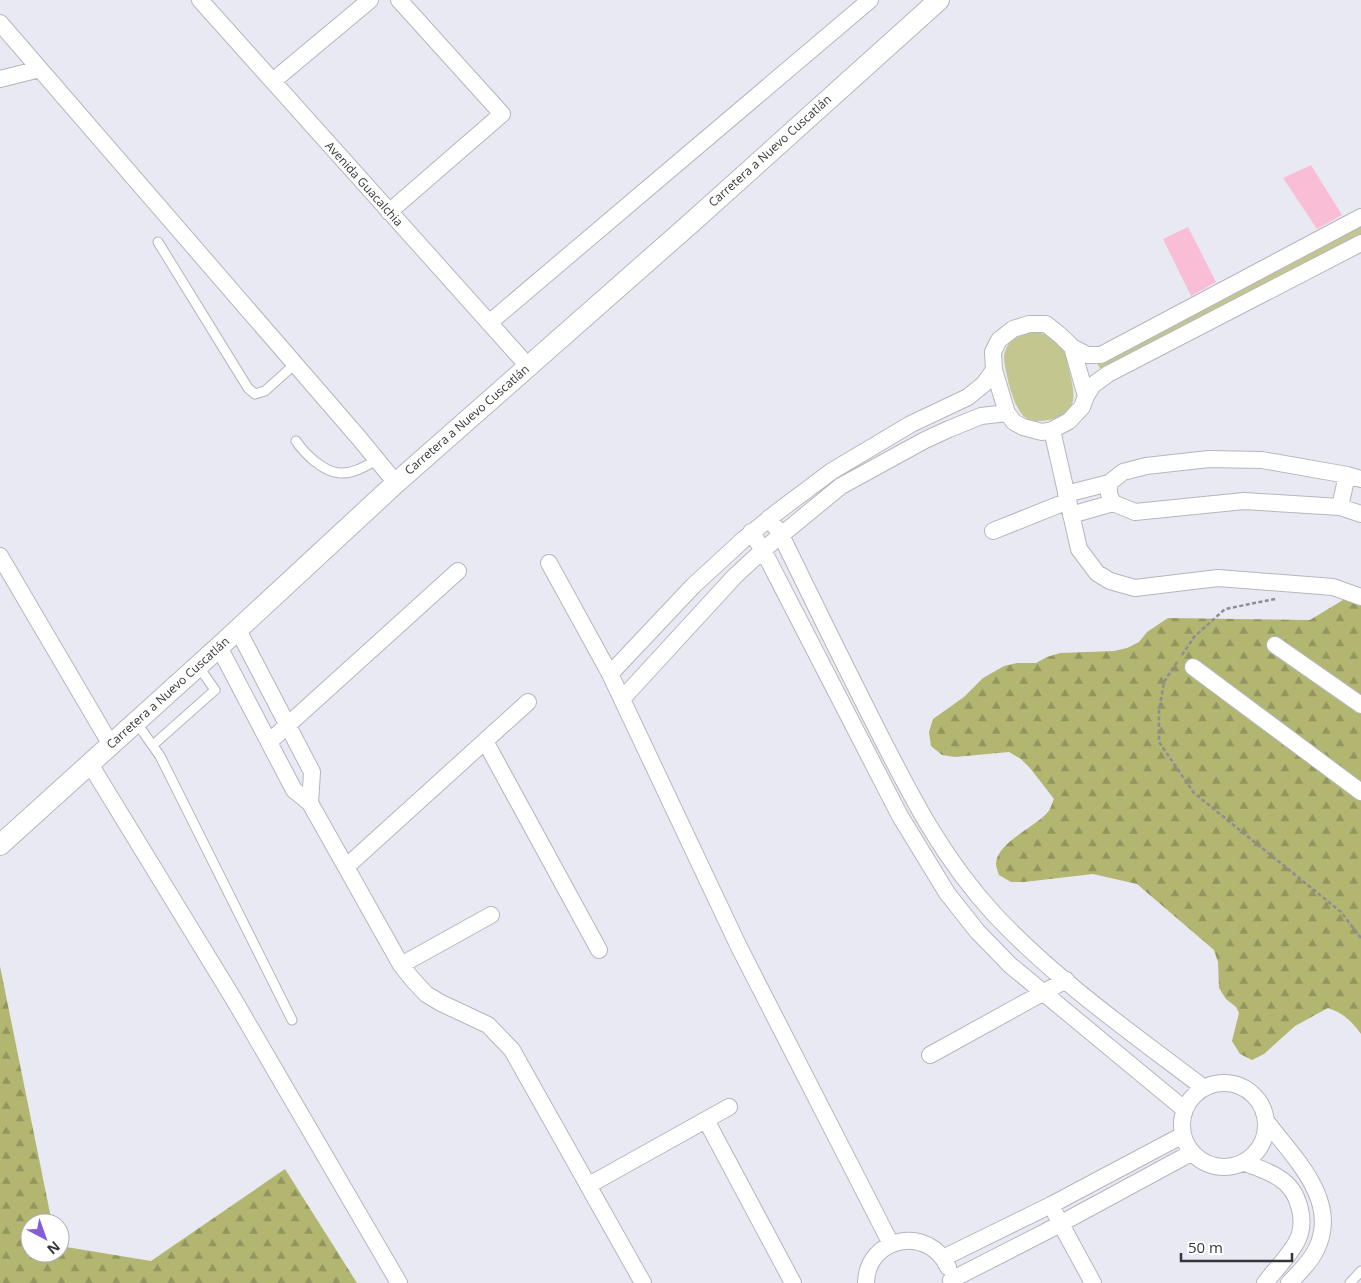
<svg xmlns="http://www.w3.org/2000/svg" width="1361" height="1283" font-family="'Open Sans',sans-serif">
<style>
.grass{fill:#c4c68f}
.forest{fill:url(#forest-firs)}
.building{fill:#f9bed6}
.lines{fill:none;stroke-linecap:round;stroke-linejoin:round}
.service-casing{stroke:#b5b6be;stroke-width:11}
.minor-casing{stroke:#b5b6be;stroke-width:18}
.tertiary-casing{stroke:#b5b6be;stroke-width:22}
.path{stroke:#8d8e93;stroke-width:2.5;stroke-dasharray:4 2.5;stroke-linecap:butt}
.service{stroke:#fff;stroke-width:9}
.minor{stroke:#fff;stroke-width:16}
.tertiary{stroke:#fff;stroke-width:20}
.labels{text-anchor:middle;stroke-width:5;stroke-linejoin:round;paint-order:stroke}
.street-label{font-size:12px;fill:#353639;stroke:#fff}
</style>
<defs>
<pattern id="forest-firs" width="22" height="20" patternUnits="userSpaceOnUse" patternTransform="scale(1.25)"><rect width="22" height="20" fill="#b3b670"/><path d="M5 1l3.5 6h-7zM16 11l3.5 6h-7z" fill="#92955d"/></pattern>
</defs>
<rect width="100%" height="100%" fill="#e8e9f2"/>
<path class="grass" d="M 1361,225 L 1361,235 L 1103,369 L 1100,368 L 1098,365 L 1099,361 Z
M 1032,332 C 1045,332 1058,339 1064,350 C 1067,355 1067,364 1069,369 C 1073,388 1081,410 1056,418 C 1048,421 1034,423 1026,418 C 1014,411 1005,372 1004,358 C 1004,354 1006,347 1009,344 C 1015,337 1024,334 1032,332 Z"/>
<path class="forest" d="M 1361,589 L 1361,1034 C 1352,1021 1343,1013 1328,1008 L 1295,1026 L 1264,1054 L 1252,1060 L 1240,1054 L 1232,1041 L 1239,1013 L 1236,1007 L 1226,999 L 1219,988 L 1218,962 L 1214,950 L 1137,884 L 1093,874 L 1024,882 L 1011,882 L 999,875 C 998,872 996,867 996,864 C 996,843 1035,827 1047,813 C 1051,809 1052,803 1054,799 L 1030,768 L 1021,759 L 1009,752 L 955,757 L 942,755 L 931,746 L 929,732 L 933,719 L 964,697 L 983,678 L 1004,666 L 1017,663 L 1036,663 L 1047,657 L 1060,653 L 1114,651 L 1127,648 L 1139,642 L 1147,632 L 1168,618 L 1310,620 Z
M 0,966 L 52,1223 L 30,1223 L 30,1253 L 60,1253 L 60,1246 L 151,1261 L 285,1169 L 357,1283 L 0,1283 Z"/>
<path class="building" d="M 1311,165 L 1342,215 L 1317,229 L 1283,178 Z
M 1188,227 L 1216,282 L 1191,296 L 1163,239 Z"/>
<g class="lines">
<g class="service-casing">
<path id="service" d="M 158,242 L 248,388 L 255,394 L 265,391 L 295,364
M 296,441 C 305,454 323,472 340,473 C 353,474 366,466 377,460
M 136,722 L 160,756 L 292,1020
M 153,745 L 215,690 L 198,666
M 1350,1283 L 1361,1271"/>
</g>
<g class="minor-casing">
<path id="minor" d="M 200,0 L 528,366
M 0,23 L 359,438 L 396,483
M 0,79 L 40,69
M 273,81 L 370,0
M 389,212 L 502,114 L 399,0
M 489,323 L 870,0
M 1029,324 L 1046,324 L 1061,336 L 1072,347 L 1086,396 L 1082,407 L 1069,421 L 1052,430 L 1042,432 L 1023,427 L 1014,422 L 1007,413 L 994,370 L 993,352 L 999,340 L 1013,329 Z
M 1072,347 L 1087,355 L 1101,355 L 1361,217
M 1086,396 L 1093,385 L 1108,374 L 1361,243
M 1052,430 L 1079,549 L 1097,573 L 1110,581 L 1135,588 L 1218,578 L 1333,587 L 1361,597
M 1109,483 L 1109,494 L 1113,503 L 1135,512 L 1244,501 L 1340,507 L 1361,514
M 1066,494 L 1109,483 L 1123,472 L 1146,466 L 1209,459 L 1262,460 L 1347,475 L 1361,479
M 1340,507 L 1347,475
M 1071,515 L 1113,503
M 769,518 L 781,535 C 813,601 845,666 878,731 C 912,798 943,859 995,915 C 1056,980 1133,1034 1204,1088
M 993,531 L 1068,501
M 751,532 L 763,550 L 900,816 L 947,893 L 977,931 L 1010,965 L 1184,1109
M 0,556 L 111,745
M 549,563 L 610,674 L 739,947 L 891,1244
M 238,630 L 312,772 L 310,803
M 1275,645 L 1361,705
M 219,647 L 294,790 L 310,803 L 401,965 L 413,980 L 426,994 L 441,1003 L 488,1025 L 512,1050 L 643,1283
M 1193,667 L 1361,792
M 610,674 L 693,586 L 743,540 L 776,513 L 832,471 L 911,424 L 968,397 L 984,384 L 994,370
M 622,699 L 735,576 L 763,550 L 841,486 L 925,440 L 949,429 L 981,416 L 1007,413
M 485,741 L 599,950
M 269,742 L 458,571
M 90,764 L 233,998 L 399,1283
M 346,867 L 528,702
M 401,965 L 491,915
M 930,1055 L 1066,980
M1182 1125a42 42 0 1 1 84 0a42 42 0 1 1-84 0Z
M 706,1120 L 793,1283
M 1266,1121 C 1293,1157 1341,1201 1316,1250 C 1310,1262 1299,1273 1289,1283
M 1243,1162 C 1255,1167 1269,1171 1279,1178 C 1299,1190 1308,1222 1296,1243 C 1288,1257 1275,1270 1265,1283
M 589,1185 L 729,1107
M 1056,1215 L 1093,1283
M 943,1258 L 1051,1205 L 1183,1135
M 951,1280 L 1045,1232 L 1191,1153
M 866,1283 C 867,1236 929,1225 948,1267"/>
</g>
<g class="tertiary-casing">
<path id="tertiary" d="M 0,845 L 219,647 L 396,483 L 690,224 L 939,0"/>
</g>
<path class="path" d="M 1182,655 L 1194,637 L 1225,609 L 1275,599
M 1177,662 L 1164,682 L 1159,711 L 1159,742 L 1194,793 L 1341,912 L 1361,938"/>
<use href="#service" class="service"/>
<use href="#minor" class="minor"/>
<use href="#tertiary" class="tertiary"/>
</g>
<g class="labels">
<g class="street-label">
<text transform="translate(770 151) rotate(-42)" y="4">Carretera a Nuevo Cuscatlán</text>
<text transform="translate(364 184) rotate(48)" y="4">Avenida Guacalchia</text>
<text transform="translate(467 420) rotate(-41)" y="4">Carretera a Nuevo Cuscatlán</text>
<text transform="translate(168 693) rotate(-42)" y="4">Carretera a Nuevo Cuscatlán</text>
</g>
</g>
<g transform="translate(45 1238) rotate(139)"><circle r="24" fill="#ffffff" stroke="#aeafb0"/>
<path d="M0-4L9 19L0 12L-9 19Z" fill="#855dd7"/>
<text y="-8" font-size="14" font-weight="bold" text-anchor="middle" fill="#353639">N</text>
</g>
<path d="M1181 1253v8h111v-8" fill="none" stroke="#353639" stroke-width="2.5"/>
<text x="1188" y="1253" font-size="15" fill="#353639" stroke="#ffffff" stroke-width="4" paint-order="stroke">50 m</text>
</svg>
